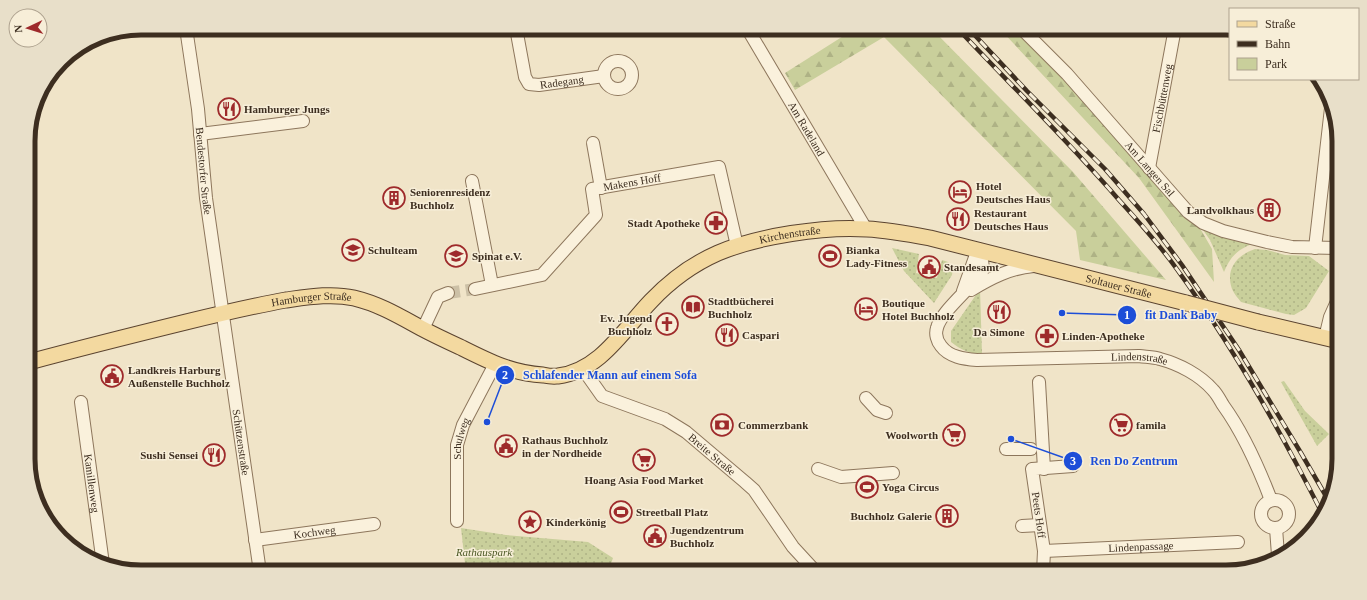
<svg xmlns="http://www.w3.org/2000/svg" width="1367" height="600" font-family="'Times New Roman',serif">
<style>
.green{fill:url(#green-dots)}
.forest{fill:url(#forest-firs)}
.lines{fill:none;stroke-linecap:round;stroke-linejoin:round}
.minor-tunnel{stroke:#ccc0a6;stroke-width:12;stroke-dasharray:12 6;stroke-linecap:butt}
.minor-casing{stroke:#8d765c;stroke-width:14}
.major-casing{stroke:#5b4430;stroke-width:17}
.minor{stroke:#faf1dc;stroke-width:12}
.major{stroke:#f3d9a0;stroke-width:15}
.rail-casing{stroke:#3d2e20;stroke-width:4.5}
.rail{stroke:#f7eed8;stroke-width:3;stroke-dasharray:9;stroke-linecap:butt}
.major-bridge-casing{stroke:#5b4430;stroke-width:17;stroke-linecap:butt}
.major-bridge{stroke:#f3d9a0;stroke-width:15}
.labels{text-anchor:middle;stroke-width:3;stroke-linejoin:round;paint-order:stroke}
.street-label{font-size:11px;fill:#3d2e20;stroke:#f7eed8}
.poi-label{font-size:11px;font-weight:bold;fill:#3d2e20;stroke:#f7eed8;text-anchor:start}
.park-label{font-size:11px;font-style:italic;fill:#4d5a26;stroke:#f7eed8}
.rim{fill:none;stroke:#3d2e20;stroke-width:5}
.leader{fill:none;stroke:#1d4ed8;stroke-width:1.5}
.callout-dot{fill:#1d4ed8;stroke:#f7eed8;stroke-width:1.5}
.mark-label{font-size:12px;text-anchor:middle;font-weight:bold;fill:#fff}
.callout-label{font-size:12px;text-anchor:middle;font-weight:bold;fill:#1d4ed8;stroke:#f7eed8;stroke-width:3;stroke-linejoin:round;paint-order:stroke}
</style>
<defs>
<pattern id="green-dots" width="8" height="8" patternUnits="userSpaceOnUse"><rect width="8" height="8" fill="#c9cf9b"/><path d="M2 2h.1M6 6h.1" fill="none" stroke="#aeb285" stroke-width="1.8" stroke-linecap="round"/></pattern>
<pattern id="forest-firs" width="22" height="20" patternUnits="userSpaceOnUse"><rect width="22" height="20" fill="#c9cf9b"/><path d="M5 1l3.5 6h-7zM16 11l3.5 6h-7z" fill="#aeb285"/></pattern>
</defs>
<rect width="100%" height="100%" fill="#f0e4c8"/>
<path class="green" d="M 1203,230 L 1252,244 C 1237,250 1230,257 1224,272 L 1210,240 Z
M 892,248 L 919,254 L 916,273 L 937,278 L 942,260 L 948,262 L 953,268 L 952,275 L 934,303 L 904,271 Z
M 1255,249 L 1267,250 L 1285,255 L 1309,256 L 1329,271 L 1306,308 L 1294,315 L 1286,314 L 1241,302 C 1238,298 1234,294 1232,289 C 1225,269 1237,255 1255,249 Z
M 980,289 L 982,354 C 970,354 961,350 951,342 L 951,331 Z
M 1284,381 L 1305,411 L 1329,434 L 1317,446 L 1281,382 Z
M 461,528 L 506,535 L 588,542 L 613,558 L 608,572 L 466,572 Z"/>
<path class="forest" d="M 856,28 L 931,28 L 1073,172 L 1166,280 L 1080,260 L 1076,231 L 884,37 L 795,90 L 785,73 Z
M 999,28 L 1021,28 L 1188,212 L 1201,230 L 1212,249 L 1214,282 L 1139,178 Z"/>
<g class="lines">
<path class="minor-tunnel" d="M 448,293 L 475,289"/>
<g class="minor-casing">
<g id="minor">
<path id="s1" d="M 186,28 L 198,109 L 206,198 L 260,572"/>
<path id="s2" d="M 516,28 L 525,77 L 529,84 L 539,85 L 604,76"/>
<path id="s3" d="M 747,28 L 866,229"/>
<path id="s4" d="M 1021,28 L 1067,74 L 1188,212 L 1203,223 L 1223,231 L 1267,242 L 1292,247 L 1337,248 L 1338,250"/>
<circle cx="618" cy="75" r="14"/>
<path d="M 200,134 L 303,121"/>
<path d="M 593,143 L 601,188"/>
<path id="s5" d="M 1149,168 L 1175,28"/>
<path d="M 472,181 L 492,285"/>
<path d="M 1315,248 L 1331,108"/>
<path id="s6" d="M 978,249 L 982,259 L 983,270 C 973,287 941,311 937,328 C 935,334 937,341 941,346 C 949,357 964,359 977,360 L 1139,356 C 1146,357 1154,357 1160,359 C 1179,364 1200,375 1213,390 C 1217,394 1220,400 1223,405 C 1244,434 1258,466 1271,500"/>
<path id="s7" d="M 475,289 L 542,275 L 596,215 L 592,189 L 719,167 L 737,246"/>
<path d="M 971,290 C 991,278 1010,268 1034,266"/>
<path d="M 963,291 L 978,249"/>
<path d="M 423,329 L 438,297 L 448,293"/>
<path d="M 1325,338 L 1330,317 L 1339,297"/>
<path id="s8" d="M 583,369 L 602,396 L 665,419 L 686,432 L 745,482 L 754,490 L 793,547 L 816,572"/>
<path d="M 1039,382 L 1044,469"/>
<path d="M 866,398 L 877,410 L 886,413"/>
<path id="s9" d="M 81,402 L 103,564"/>
<path d="M 1006,449 L 1031,449"/>
<path d="M 818,469 L 841,477 L 893,473"/>
<circle cx="1275" cy="514" r="14"/>
<path id="s10" d="M 457,521 L 457,445 L 463,425 L 495,364"/>
<path d="M 1022,526 L 1040,525"/>
<path d="M 1276,528 L 1278,555"/>
<path id="s11" d="M 255,540 L 374,524"/>
<path id="s12" d="M 1044,551 L 1238,542"/>
<path d="M 1043,572 L 1044,551 L 1032,469 L 1073,466"/>
</g>
</g>
<g class="major-casing">
<g id="major">
<path d="M 1258,322 L 1339,341"/>
<path id="s13" d="M 29,362 C 81,348 133,335 186,322 C 219,314 252,306 286,300 C 308,297 332,293 354,298 C 379,304 399,316 421,328 C 434,335 447,341 460,347 C 488,361 511,373 543,375 C 548,376 553,377 558,376 C 600,371 624,329 651,301 C 669,282 693,264 718,253 C 758,236 824,226 867,229 C 888,230 909,234 930,238 L 1186,303"/>
</g>
</g>
<use href="#minor" class="minor"/>
<use href="#major" class="major"/>
<g class="rail-casing">
<path id="rail" d="M 957,28 C 1011,85 1067,140 1119,200 C 1139,222 1159,244 1176,268 C 1232,345 1279,428 1322,513
M 968,28 L 1027,91 L 1105,169 L 1144,214 L 1182,265 L 1239,350 L 1301,453 L 1330,503"/>
</g>
<use href="#rail" class="rail"/>
<g class="major-bridge-casing">
<path id="major-bridge" d="M 1186,303 L 1258,322"/>
</g>
<use href="#major-bridge" class="major-bridge"/>
</g>
<defs>
<g id="restaurant-ring" transform="scale(1.15)"><circle r="9.5" fill="#f7eed8" stroke="#9e2a2b" stroke-width="1.5"/><path d="M-5-6h1v4h1v-4h1v4h1v-4h1v5L-1.5 .5V6h-2V.5L-5-1ZM5-6V6H3V1.5H1.5Q1.5-4 5-6Z" fill="#9e2a2b"/></g>
<g id="hotel-ring" transform="scale(1.15)"><circle r="9.5" fill="#f7eed8" stroke="#9e2a2b" stroke-width="1.5"/><path d="M-6-4.5h1.5V1H6V5H4.5V3h-9V5H-6ZM-4 0a1.8 1.8 0 1 1 3.6 0ZM.5 0V-2.5h3Q6-2.5 6 0Z" fill="#9e2a2b"/></g>
<g id="building-ring" transform="scale(1.15)"><circle r="9.5" fill="#f7eed8" stroke="#9e2a2b" stroke-width="1.5"/><path d="M-4-6H4V6H1V3H-1V6H-4ZM-2.5-4.3h1.7v1.8h-1.7ZM.8-4.3h1.7v1.8H.8ZM-2.5-1h1.7V.8h-1.7ZM.8-1h1.7V.8H.8Z" fill="#9e2a2b"/></g>
<g id="pharmacy-ring" transform="scale(1.15)"><circle r="9.5" fill="#f7eed8" stroke="#9e2a2b" stroke-width="1.5"/><path d="M-2-6h4v4h4v4h-4v4h-4v-4h-4v-4h4Z" fill="#9e2a2b"/></g>
<g id="school-ring" transform="scale(1.15)"><circle r="9.5" fill="#f7eed8" stroke="#9e2a2b" stroke-width="1.5"/><path d="M0-5L7-2L0 1L-7-2ZM-4 1L0 2.5L4 1V4Q0 6-4 4Z" fill="#9e2a2b"/></g>
<g id="stadium-ring" transform="scale(1.15)"><circle r="9.5" fill="#f7eed8" stroke="#9e2a2b" stroke-width="1.5"/><path d="M0-5a6.5 5 0 1 0 0 10a6.5 5 0 1 0 0-10ZM-3.5-1.8h7v3.6h-7Z" fill="#9e2a2b"/></g>
<g id="civic-ring" transform="scale(1.15)"><circle r="9.5" fill="#f7eed8" stroke="#9e2a2b" stroke-width="1.5"/><path d="M-.6-6.5H3V-4.5H.6V-3L4-1V1h2V6H-6V1h2V-1L-.6-3ZM-1.2 2.5V6h2.4V2.5Z" fill="#9e2a2b"/></g>
<g id="library-ring" transform="scale(1.15)"><circle r="9.5" fill="#f7eed8" stroke="#9e2a2b" stroke-width="1.5"/><path d="M-6-4Q-3-5.5-.7-3.5V5Q-3 3-6 4ZM6-4Q3-5.5 .7-3.5V5Q3 3 6 4Z" fill="#9e2a2b"/></g>
<g id="church-ring" transform="scale(1.15)"><circle r="9.5" fill="#f7eed8" stroke="#9e2a2b" stroke-width="1.5"/><path d="M-1.2-6h2.4v3.5h3.3v2.4h-3.3V6h-2.4V-.1h-3.3v-2.4h3.3Z" fill="#9e2a2b"/></g>
<g id="bank-ring" transform="scale(1.15)"><circle r="9.5" fill="#f7eed8" stroke="#9e2a2b" stroke-width="1.5"/><path d="M-6-4H6V4H-6ZM0-2.3a2.3 2.3 0 1 0 0 4.6a2.3 2.3 0 1 0 0-4.6Z" fill="#9e2a2b"/></g>
<g id="supermarket-ring" transform="scale(1.15)"><circle r="9.5" fill="#f7eed8" stroke="#9e2a2b" stroke-width="1.5"/><path d="M-6-5.5h2.5l.6 2H6L4.5 2H-2.5L-4.4-4H-6ZM-1.5 3.2a1.3 1.3 0 1 0 .1 0ZM3 3.2a1.3 1.3 0 1 0 .1 0Z" fill="#9e2a2b"/></g>
<g id="sight-ring" transform="scale(1.15)"><circle r="9.5" fill="#f7eed8" stroke="#9e2a2b" stroke-width="1.5"/><path d="M0-6L1.8-2.2L6-1.7L2.9 1.2L3.7 5.4L0 3.3L-3.7 5.4L-2.9 1.2L-6-1.7L-1.8-2.2Z" fill="#9e2a2b"/></g>
</defs>
<g fill-rule="evenodd">
<use href="#restaurant-ring" x="229" y="109"/>
<use href="#hotel-ring" x="960" y="192"/>
<use href="#building-ring" x="394" y="198"/>
<use href="#building-ring" x="1269" y="210"/>
<use href="#restaurant-ring" x="958" y="219"/>
<use href="#pharmacy-ring" x="716" y="223"/>
<use href="#school-ring" x="353" y="250"/>
<use href="#school-ring" x="456" y="256"/>
<use href="#stadium-ring" x="830" y="256"/>
<use href="#civic-ring" x="929" y="267"/>
<use href="#library-ring" x="693" y="307"/>
<use href="#hotel-ring" x="866" y="309"/>
<use href="#restaurant-ring" x="999" y="312"/>
<use href="#church-ring" x="667" y="324"/>
<use href="#restaurant-ring" x="727" y="335"/>
<use href="#pharmacy-ring" x="1047" y="336"/>
<use href="#civic-ring" x="112" y="376"/>
<use href="#bank-ring" x="722" y="425"/>
<use href="#supermarket-ring" x="1121" y="425"/>
<use href="#supermarket-ring" x="954" y="435"/>
<use href="#civic-ring" x="506" y="446"/>
<use href="#restaurant-ring" x="214" y="455"/>
<use href="#supermarket-ring" x="644" y="460"/>
<use href="#stadium-ring" x="867" y="487"/>
<use href="#stadium-ring" x="621" y="512"/>
<use href="#building-ring" x="947" y="516"/>
<use href="#sight-ring" x="530" y="522"/>
<use href="#civic-ring" x="655" y="536"/>
</g>
<g class="labels">
<g class="street-label">
<text dy="4" stroke="none"><textPath href="#s2" startOffset="91">Radegang</textPath></text>
<text dy="4" stroke="none"><textPath href="#s5" startOffset="71">Fischbüttenweg</textPath></text>
<text dy="4" stroke="none"><textPath href="#s3" startOffset="117">Am Radeland</textPath></text>
<text dy="4" stroke="none"><textPath href="#s4" startOffset="191">Am Langen Sal</textPath></text>
<text dy="4" stroke="none"><textPath href="#s1" startOffset="144">Bendestorfer Straße</textPath></text>
<text dy="4" stroke="none"><textPath href="#s7" startOffset="216">Makens Hoff</textPath></text>
<text dy="4" stroke="none"><textPath href="#s13" startOffset="833">Kirchenstraße</textPath></text>
<text dy="4" stroke="none"><textPath href="#s13" startOffset="1169">Soltauer Straße</textPath></text>
<text dy="4" stroke="none"><textPath href="#s13" startOffset="290">Hamburger Straße</textPath></text>
<text dy="4" stroke="none"><textPath href="#s6" startOffset="318">Lindenstraße</textPath></text>
<text dy="4" stroke="none"><textPath href="#s10" startOffset="83">Schulweg</textPath></text>
<text dy="4" stroke="none"><textPath href="#s1" startOffset="418">Schützenstraße</textPath></text>
<text dy="4" stroke="none"><textPath href="#s8" startOffset="159">Breite Straße</textPath></text>
<text dy="4" stroke="none"><textPath href="#s9" startOffset="82">Kamillenweg</textPath></text>
<text transform="translate(1039 515) rotate(82)" y="4">Peets Hoff</text>
<text dy="4" stroke="none"><textPath href="#s11" startOffset="60">Kochweg</textPath></text>
<text dy="4" stroke="none"><textPath href="#s12" startOffset="97">Lindenpassage</textPath></text>
</g>
<g class="poi-label">
<text x="244" y="113">Hamburger Jungs</text>
<text x="976" y="190">Hotel<tspan x="976" dy="13">Deutsches Haus</tspan></text>
<text x="410" y="196">Seniorenresidenz<tspan x="410" dy="13">Buchholz</tspan></text>
<text x="1254" y="214" text-anchor="end">Landvolkhaus</text>
<text x="974" y="217">Restaurant<tspan x="974" dy="13">Deutsches Haus</tspan></text>
<text x="700" y="227" text-anchor="end">Stadt Apotheke</text>
<text x="368" y="254">Schulteam</text>
<text x="846" y="254">Bianka<tspan x="846" dy="13">Lady-Fitness</tspan></text>
<text x="472" y="260">Spinat e.V.</text>
<text x="944" y="271">Standesamt</text>
<text x="708" y="305">Stadtbücherei<tspan x="708" dy="13">Buchholz</tspan></text>
<text x="882" y="307">Boutique<tspan x="882" dy="13">Hotel Buchholz</tspan></text>
<text x="652" y="322" text-anchor="end">Ev. Jugend<tspan x="652" dy="13">Buchholz</tspan></text>
<text x="999" y="336" text-anchor="middle">Da Simone</text>
<text x="742" y="339">Caspari</text>
<text x="1062" y="340">Linden-Apotheke</text>
<text x="128" y="374">Landkreis Harburg<tspan x="128" dy="13">Außenstelle Buchholz</tspan></text>
<text x="738" y="429">Commerzbank</text>
<text x="1136" y="429">famila</text>
<text x="938" y="439" text-anchor="end">Woolworth</text>
<text x="522" y="444">Rathaus Buchholz<tspan x="522" dy="13">in der Nordheide</tspan></text>
<text x="198" y="459" text-anchor="end">Sushi Sensei</text>
<text x="644" y="484" text-anchor="middle">Hoang Asia Food Market</text>
<text x="882" y="491">Yoga Circus</text>
<text x="636" y="516">Streetball Platz</text>
<text x="932" y="520" text-anchor="end">Buchholz Galerie</text>
<text x="546" y="526">Kinderkönig</text>
<text x="670" y="534">Jugendzentrum<tspan x="670" dy="13">Buchholz</tspan></text>
</g>
<g class="park-label">
<text x="484" y="556">Rathauspark</text>
</g>
</g>
<path d="M0 0H1367V600H0ZM141 35H1226A106 106 0 0 1 1332 141V459A106 106 0 0 1 1226 565H141A106 106 0 0 1 35 459V141A106 106 0 0 1 141 35Z" fill="#e8dfc9" fill-rule="evenodd"/>
<path class="rim" d="M141 35H1226A106 106 0 0 1 1332 141V459A106 106 0 0 1 1226 565H141A106 106 0 0 1 35 459V141A106 106 0 0 1 141 35Z"/>
<path class="leader" d="M1062 313L1127 315M487 422L505 375M1011 439L1073 461"/>
<g class="callout-dot">
<circle cx="1062" cy="313" r="4"/>
<circle cx="487" cy="422" r="4"/>
<circle cx="1011" cy="439" r="4"/>
<circle cx="1127" cy="315" r="10"/>
<circle cx="505" cy="375" r="10"/>
<circle cx="1073" cy="461" r="10"/>
</g>
<g class="mark-label">
<text x="1127" y="319">1</text>
<text x="505" y="379">2</text>
<text x="1073" y="465">3</text>
</g>
<g class="callout-label">
<text x="1181" y="319">fit Dank Baby</text>
<text x="610" y="379">Schlafender Mann auf einem Sofa</text>
<text x="1134" y="465">Ren Do Zentrum</text>
</g>
<rect x="1229" y="8" width="130" height="72" fill="#f7eed8" stroke="#ada18e"/>
<rect x="1237" y="21" width="20" height="6" fill="#f3d9a0" stroke="#ada18e"/>
<text x="1265" y="28" font-size="12" fill="#3d2e20">Straße</text>
<rect x="1237" y="41" width="20" height="6" fill="#3d2e20" stroke="#ada18e"/>
<text x="1265" y="48" font-size="12" fill="#3d2e20">Bahn</text>
<rect x="1237" y="58" width="20" height="12" fill="#c9cf9b" stroke="#ada18e"/>
<text x="1265" y="68" font-size="12" fill="#3d2e20">Park</text>
<g transform="translate(28 28) rotate(266)"><circle r="19" fill="#f7eed8" stroke="#ada18e"/>
<path d="M0-3L7 15L0 10L-7 15Z" fill="#9e2a2b"/>
<text y="-6" font-size="11" font-weight="bold" text-anchor="middle" fill="#3d2e20">N</text>
</g>
</svg>
